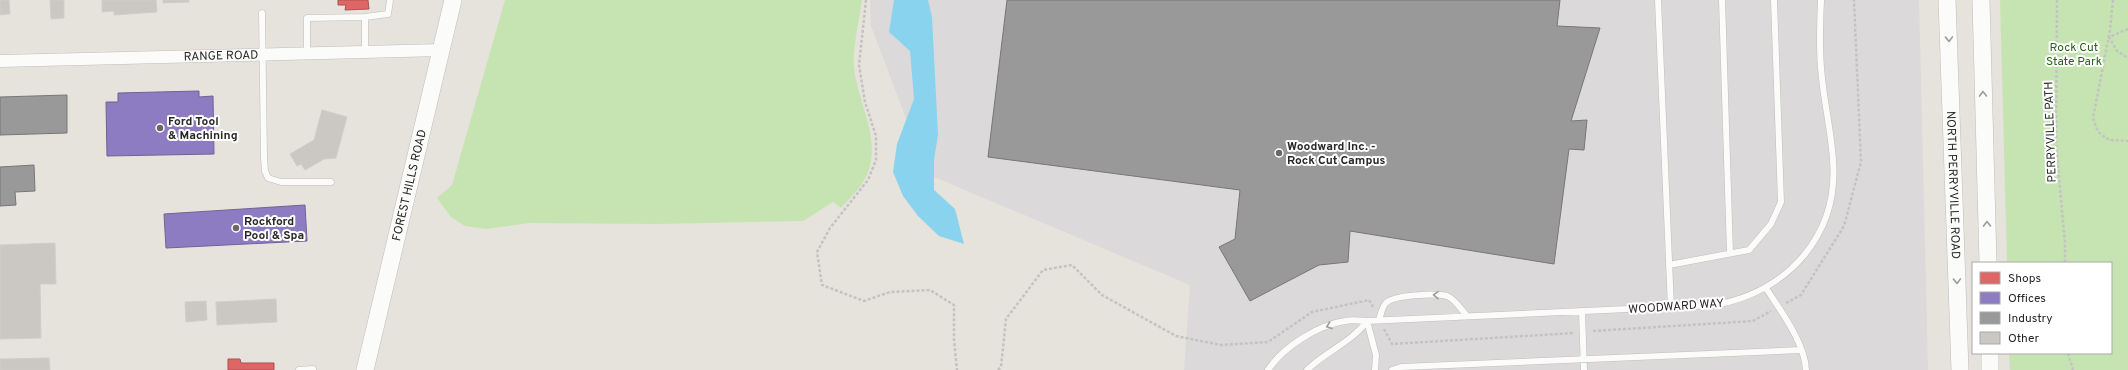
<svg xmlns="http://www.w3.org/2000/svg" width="2128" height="370" font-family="Overpass,sans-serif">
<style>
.industrial{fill:#dcd9db}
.green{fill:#c6e4b2}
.water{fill:#8ad3ee}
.shops{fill:#e06666;stroke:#a85353}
.offices{fill:#8e7cc3;stroke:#6f6294}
.industry{fill:#999;stroke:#777}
.building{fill:#cbc8c3;stroke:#d1cec8}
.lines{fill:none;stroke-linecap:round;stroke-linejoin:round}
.lane-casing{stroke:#bfbebe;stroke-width:7}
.street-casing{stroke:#bfbebe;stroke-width:13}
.secondary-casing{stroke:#bfbebe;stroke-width:18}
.path{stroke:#c4c3c2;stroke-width:2.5;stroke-dasharray:3 2;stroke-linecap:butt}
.lane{stroke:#fbfbfa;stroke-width:6}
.street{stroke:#fbfbfa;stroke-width:12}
.secondary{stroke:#fbfbfa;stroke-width:17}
.oneway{stroke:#9c9c9b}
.poi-dot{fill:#6a6866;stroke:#fff;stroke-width:1.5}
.labels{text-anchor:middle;stroke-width:4;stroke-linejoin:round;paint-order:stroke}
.park-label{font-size:12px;fill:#246615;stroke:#fff}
.street-label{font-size:12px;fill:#272727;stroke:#fff}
.poi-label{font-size:12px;font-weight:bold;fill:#272727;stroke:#fff;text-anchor:start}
</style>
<rect width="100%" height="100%" fill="#e6e2dc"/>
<path class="industrial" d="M 870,0 L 1919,0 L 1928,370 L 1184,370 L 1190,285 L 927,174 L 871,26 Z"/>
<path class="green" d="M 505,0 L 862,0 C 860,18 852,49 854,67 C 858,106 886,145 863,182 C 857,192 848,200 841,208 L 833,202 L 803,221 L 656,224 L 529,223 L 486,229 L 465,226 L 451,217 L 437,198 L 452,185 Z
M 2000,0 L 2128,0 L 2128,370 L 2010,370 L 2009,353 L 2111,353 L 2111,263 L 2007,263 Z"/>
<path class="water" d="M 894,0 L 928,0 L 932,17 L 938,135 L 934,160 L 934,190 L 955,209 L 964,244 L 939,236 L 918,216 L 903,196 L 893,172 L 897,144 L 914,99 L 910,51 L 889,32 Z"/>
<path class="shops" d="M 338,0 L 368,0 L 369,9 L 345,10 L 346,5 L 338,5 Z
M 228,359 L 240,359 L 241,363 L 274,363 L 274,370 L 228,370 Z"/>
<path class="offices" d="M 199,91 L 199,97 L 213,96 L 214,154 L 107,156 L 106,102 L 118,102 L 118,93 Z
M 305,205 L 307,241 L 166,248 L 164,214 Z"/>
<path class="industry" d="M 1007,0 L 1560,0 L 1557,26 L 1600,28 L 1571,121 L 1587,120 L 1584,150 L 1569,149 L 1554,264 L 1350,231 L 1348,262 L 1319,265 L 1250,301 L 1219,247 L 1235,239 L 1240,190 L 988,157 Z
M 67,95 L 67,133 L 0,135 L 0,97 Z
M 34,165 L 35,191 L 15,192 L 16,205 L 0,206 L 0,167 Z"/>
<path class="building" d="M 0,0 L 9,0 L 10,14 L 0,15 Z
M 50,0 L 64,0 L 64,18 L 51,19 Z
M 102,0 L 156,0 L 157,12 L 114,15 L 114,11 L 102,12 Z
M 163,0 L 189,0 L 189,2 L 163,3 Z
M 322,110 L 347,117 L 336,158 L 324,159 L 305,170 L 301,164 L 297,166 L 290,154 L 314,140 Z
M 55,243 L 56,284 L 40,284 L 41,338 L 0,339 L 0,245 Z
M 276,299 L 277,322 L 217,325 L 216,302 Z
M 206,301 L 207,320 L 186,322 L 185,302 Z
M 49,358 L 50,370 L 0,370 L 0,359 Z"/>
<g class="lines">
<g class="lane-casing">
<path id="lane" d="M 1658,0 L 1671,308
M 1722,0 L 1730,253
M 262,13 L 264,158 L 265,171 L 268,178 L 281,182 L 331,182
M 365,52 L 365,17 L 388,14 L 390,0
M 307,53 L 307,18 L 365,17
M 1669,265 L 1749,250 L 1771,224 L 1781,202 L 1774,0
M 1766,288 C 1780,310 1805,343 1806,370
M 1582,311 L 1584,370
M 1379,320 C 1381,314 1382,307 1386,303 C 1393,295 1436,293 1447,296 C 1455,299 1461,309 1466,315
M 1367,321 L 1376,355 L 1375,370
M 299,370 L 313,369
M 1268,370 C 1283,347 1318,325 1345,321 C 1352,319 1360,321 1367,321 L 1715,305 C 1787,292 1839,236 1833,160 C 1831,129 1823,98 1821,67 C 1819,45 1820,22 1821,0
M 1307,370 C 1326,351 1351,343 1367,321
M 1392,370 L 1401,367 L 1801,350"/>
</g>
<g class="street-casing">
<g id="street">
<path id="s1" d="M 0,61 L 442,50"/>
</g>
</g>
<g class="secondary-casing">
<g id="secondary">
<path id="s2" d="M 1947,0 L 1960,370"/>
<path d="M 1981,0 L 1988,263"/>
<path d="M 1990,353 L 1990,370"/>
<path id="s3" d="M 365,370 L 453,0"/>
</g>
</g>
<path class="path" d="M 866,0 L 859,65 L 865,102 L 876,136 L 876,160 L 868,180 L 830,228 L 817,252 L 822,285 L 864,301 L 890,292 L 930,290 L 954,305 L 954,340 L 957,370
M 2057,0 L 2056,145 L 2065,243 L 2065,263
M 2113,0 L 2110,30 L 2093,118 L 2098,132 L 2109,140 L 2128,141
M 2128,29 L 2109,37 L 2117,51 L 2128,58
M 1786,303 L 1801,295 L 1844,226 L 1861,162 L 1854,0
M 1384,329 L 1392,344 L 1574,333
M 1593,331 L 1753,321 L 1771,311
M 2068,353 L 2073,370
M 998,370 L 1001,367 L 1006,319 L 1043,270 L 1072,265 L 1102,295 L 1176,336 L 1221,345 L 1268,342 L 1312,312 L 1369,300 L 1373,307"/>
<use href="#lane" class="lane"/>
<use href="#street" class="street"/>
<use href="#secondary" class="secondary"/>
</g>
<defs><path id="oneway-chevron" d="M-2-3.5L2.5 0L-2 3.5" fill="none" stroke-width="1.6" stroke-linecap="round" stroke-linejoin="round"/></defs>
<g class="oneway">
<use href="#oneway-chevron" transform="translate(1949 39) rotate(88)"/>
<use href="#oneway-chevron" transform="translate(1983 94) rotate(-91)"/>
<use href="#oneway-chevron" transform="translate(1987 224) rotate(-91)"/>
<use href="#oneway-chevron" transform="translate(1957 281) rotate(88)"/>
<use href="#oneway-chevron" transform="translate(1436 295) rotate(-179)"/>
<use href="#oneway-chevron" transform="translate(1329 326) rotate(160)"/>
</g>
<g class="poi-dot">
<circle cx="160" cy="128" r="4"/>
<circle cx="1279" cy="153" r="4"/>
<circle cx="236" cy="228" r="4"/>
</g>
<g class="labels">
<g class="park-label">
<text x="2074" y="51">Rock Cut<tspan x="2074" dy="14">State Park</tspan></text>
</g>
<g class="street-label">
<text dy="4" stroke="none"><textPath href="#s1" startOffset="221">RANGE ROAD</textPath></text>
<text transform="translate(2050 132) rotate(-92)" y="4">PERRYVILLE PATH</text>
<text dy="4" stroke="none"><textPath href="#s3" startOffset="190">FOREST HILLS ROAD</textPath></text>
<text dy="4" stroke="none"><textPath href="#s2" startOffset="185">NORTH PERRYVILLE ROAD</textPath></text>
<text transform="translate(1676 306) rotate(-4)" y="4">WOODWARD WAY</text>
</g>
<g class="poi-label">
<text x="168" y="125">Ford Tool<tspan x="168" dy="14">&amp; Machining</tspan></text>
<text x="1287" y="150">Woodward Inc. -<tspan x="1287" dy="14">Rock Cut Campus</tspan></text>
<text x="244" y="225">Rockford<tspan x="244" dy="14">Pool &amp; Spa</tspan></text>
</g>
</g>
<rect x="1972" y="262" width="140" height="92" fill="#ffffff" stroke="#a9a9a9"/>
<rect x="1980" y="272" width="20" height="12" fill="#e06666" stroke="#a9a9a9"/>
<text x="2008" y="282" font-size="12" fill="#272727">Shops</text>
<rect x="1980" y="292" width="20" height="12" fill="#8e7cc3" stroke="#a9a9a9"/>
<text x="2008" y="302" font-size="12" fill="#272727">Offices</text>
<rect x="1980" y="312" width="20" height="12" fill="#999999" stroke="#a9a9a9"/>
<text x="2008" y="322" font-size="12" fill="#272727">Industry</text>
<rect x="1980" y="332" width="20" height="12" fill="#cbc8c3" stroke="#a9a9a9"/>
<text x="2008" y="342" font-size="12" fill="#272727">Other</text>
</svg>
